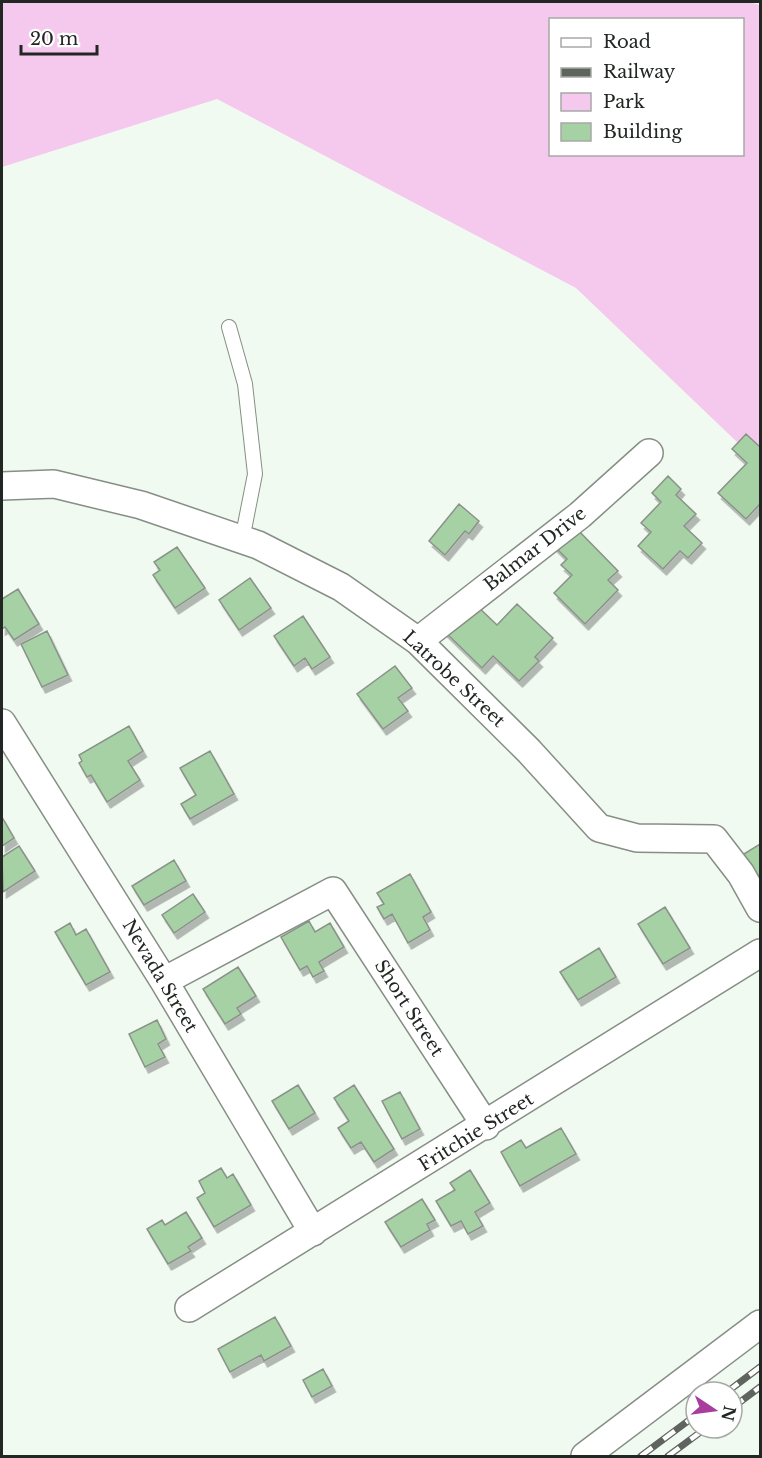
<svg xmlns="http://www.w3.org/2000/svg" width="762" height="1458" font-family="'Libre Baskerville',serif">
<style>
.green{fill:#f5c8ed;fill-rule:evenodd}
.building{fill:#a5d1a4;stroke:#8a9289;stroke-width:1.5;filter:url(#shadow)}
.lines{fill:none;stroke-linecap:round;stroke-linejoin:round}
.lane-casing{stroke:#868e85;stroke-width:16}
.street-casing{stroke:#868e85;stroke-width:30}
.lane{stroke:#fff;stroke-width:14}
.street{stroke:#fff;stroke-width:27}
.rail-casing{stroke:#5f645f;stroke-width:7}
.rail{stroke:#fff;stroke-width:4.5;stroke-dasharray:14;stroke-linecap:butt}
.labels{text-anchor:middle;stroke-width:4.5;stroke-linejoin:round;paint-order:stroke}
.street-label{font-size:18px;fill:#232723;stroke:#fff}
</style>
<defs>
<filter id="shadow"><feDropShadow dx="3.5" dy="6" stdDeviation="0" flood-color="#0004"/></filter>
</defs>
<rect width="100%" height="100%" fill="#f1faf1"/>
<path class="green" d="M 2,2 L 749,2 L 760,5 L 760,464 L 576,288 L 217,99 L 2,167 ZM 550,20 L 742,20 L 742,154 L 550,154 Z"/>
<path class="building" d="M 746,434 L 760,447 L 760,504 L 746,519 L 718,493 L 747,463 L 732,449 Z
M 668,476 L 681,489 L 676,495 L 696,514 L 684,526 L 702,543 L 688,558 L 680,551 L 663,569 L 638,546 L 651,532 L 641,523 L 661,502 L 652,493 Z
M 459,504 L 479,521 L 469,534 L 465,531 L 445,555 L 429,541 Z
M 572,524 L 618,571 L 608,580 L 618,590 L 585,624 L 554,593 L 572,575 L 561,565 L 567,559 L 552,544 Z
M 177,547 L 205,588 L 175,608 L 153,575 L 160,570 L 154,562 Z
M 250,578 L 271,608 L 239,630 L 219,600 Z
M 18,589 L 39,624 L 14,640 L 5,627 L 2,629 L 2,599 Z
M 473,602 L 497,625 L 517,604 L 553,638 L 535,657 L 539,661 L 519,681 L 493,656 L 482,668 L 444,631 Z
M 303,616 L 330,657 L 312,669 L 305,658 L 294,666 L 274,636 Z
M 47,631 L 68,675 L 42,687 L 21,644 Z
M 395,666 L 412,688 L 398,698 L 408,711 L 383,729 L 357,694 Z
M 129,726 L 143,751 L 128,761 L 140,780 L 107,802 L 91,775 L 87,777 L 79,763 L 82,761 L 79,755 Z
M 210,751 L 234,794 L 190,819 L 181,804 L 196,795 L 180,768 Z
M 2,817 L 14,838 L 2,846 Z
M 760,844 L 760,888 L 739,857 Z
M 19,846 L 35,871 L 3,892 L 2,857 Z
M 174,860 L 186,881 L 144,905 L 132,886 Z
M 410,874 L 431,912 L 423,917 L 430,930 L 408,943 L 392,914 L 384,919 L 377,907 L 384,904 L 377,893 Z
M 193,894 L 205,912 L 174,933 L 162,915 Z
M 665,907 L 690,948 L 663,964 L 638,924 Z
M 309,921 L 315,932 L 330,923 L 344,947 L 319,962 L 324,971 L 313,977 L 307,966 L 300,970 L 281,937 Z
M 70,923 L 76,935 L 86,929 L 110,972 L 86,985 L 55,932 Z
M 599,948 L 616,977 L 578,1000 L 560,972 Z
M 238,967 L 256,996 L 237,1008 L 241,1014 L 225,1024 L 203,989 Z
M 157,1020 L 166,1039 L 158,1044 L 165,1057 L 145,1067 L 129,1034 Z
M 298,1085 L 315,1113 L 289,1129 L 272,1101 Z
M 354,1085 L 394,1149 L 374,1162 L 361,1142 L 351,1148 L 338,1128 L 349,1121 L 334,1098 Z
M 400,1092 L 420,1129 L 402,1139 L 382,1101 Z
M 561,1128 L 576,1154 L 520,1186 L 501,1152 L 521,1140 L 526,1148 Z
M 221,1168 L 227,1178 L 233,1174 L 251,1205 L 214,1227 L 197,1198 L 205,1193 L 199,1181 Z
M 470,1170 L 490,1203 L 475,1212 L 483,1226 L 468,1234 L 461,1221 L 451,1226 L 436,1201 L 455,1190 L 450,1183 Z
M 422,1199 L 435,1220 L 427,1224 L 430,1230 L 401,1247 L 385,1222 Z
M 186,1212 L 202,1238 L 188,1247 L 191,1251 L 168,1264 L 147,1229 L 162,1220 L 165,1225 Z
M 275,1317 L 291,1346 L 264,1361 L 261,1355 L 230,1372 L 218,1349 Z
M 323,1369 L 332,1386 L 312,1397 L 303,1380 Z"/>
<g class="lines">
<g class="lane-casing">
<path id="lane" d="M 229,327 L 245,384 L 255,474 L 242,540"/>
</g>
<g class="street-casing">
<path id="street" d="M 2,486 L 54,484 L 141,505 L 258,545 L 341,587 L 418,641 L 529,751 L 599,828 L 637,838 L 714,839 L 741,874 L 760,908
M 418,641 L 580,515 L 649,453
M 2,723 L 164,981 L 313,1232
M 164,981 L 333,891 L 486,1126
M 189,1308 L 760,953
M 585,1456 L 760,1324"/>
</g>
<use href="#lane" class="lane"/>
<use href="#street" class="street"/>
<g class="rail-casing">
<path id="rail" d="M 727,1392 L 760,1367
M 732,1408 L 760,1387
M 641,1456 L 696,1415
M 668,1456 L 706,1428"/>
</g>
<use href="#rail" class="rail"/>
</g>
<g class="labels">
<g class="street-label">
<text transform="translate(535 549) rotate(-38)" y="6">Balmar Drive</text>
<text transform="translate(454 679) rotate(43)" y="6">Latrobe Street</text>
<text transform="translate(160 976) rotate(59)" y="6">Nevada Street</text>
<text transform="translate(409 1008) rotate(57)" y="6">Short Street</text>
<text transform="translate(476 1132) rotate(-32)" y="6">Fritchie Street</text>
</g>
</g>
<rect width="762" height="1458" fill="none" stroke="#232723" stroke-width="6"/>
<rect x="549" y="18" width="195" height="138" fill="#ffffff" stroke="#a7a9a7" stroke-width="1.5"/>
<rect x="561" y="38" width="30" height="9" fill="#ffffff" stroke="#a7a9a7" stroke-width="1.5"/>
<text x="603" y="48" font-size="18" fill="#232723">Road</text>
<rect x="561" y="68" width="30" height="9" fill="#5f645f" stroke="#a7a9a7" stroke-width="1.5"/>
<text x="603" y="78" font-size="18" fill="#232723">Railway</text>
<rect x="561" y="93" width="30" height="18" fill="#f5c8ed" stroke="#a7a9a7" stroke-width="1.5"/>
<text x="603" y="108" font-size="18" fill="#232723">Park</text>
<rect x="561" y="123" width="30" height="18" fill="#a5d1a4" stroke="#a7a9a7" stroke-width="1.5"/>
<text x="603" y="138" font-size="18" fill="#232723">Building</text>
<g transform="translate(714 1410) rotate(103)"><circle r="28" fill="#ffffff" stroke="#a7a9a7" stroke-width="1.5"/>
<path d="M0-4.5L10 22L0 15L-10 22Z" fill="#a83d9d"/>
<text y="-9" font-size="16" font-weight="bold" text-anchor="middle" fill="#232723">N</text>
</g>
<path d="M21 45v9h76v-9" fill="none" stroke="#232723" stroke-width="3"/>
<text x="30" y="45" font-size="18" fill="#232723" stroke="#ffffff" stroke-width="4.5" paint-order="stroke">20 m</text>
</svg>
